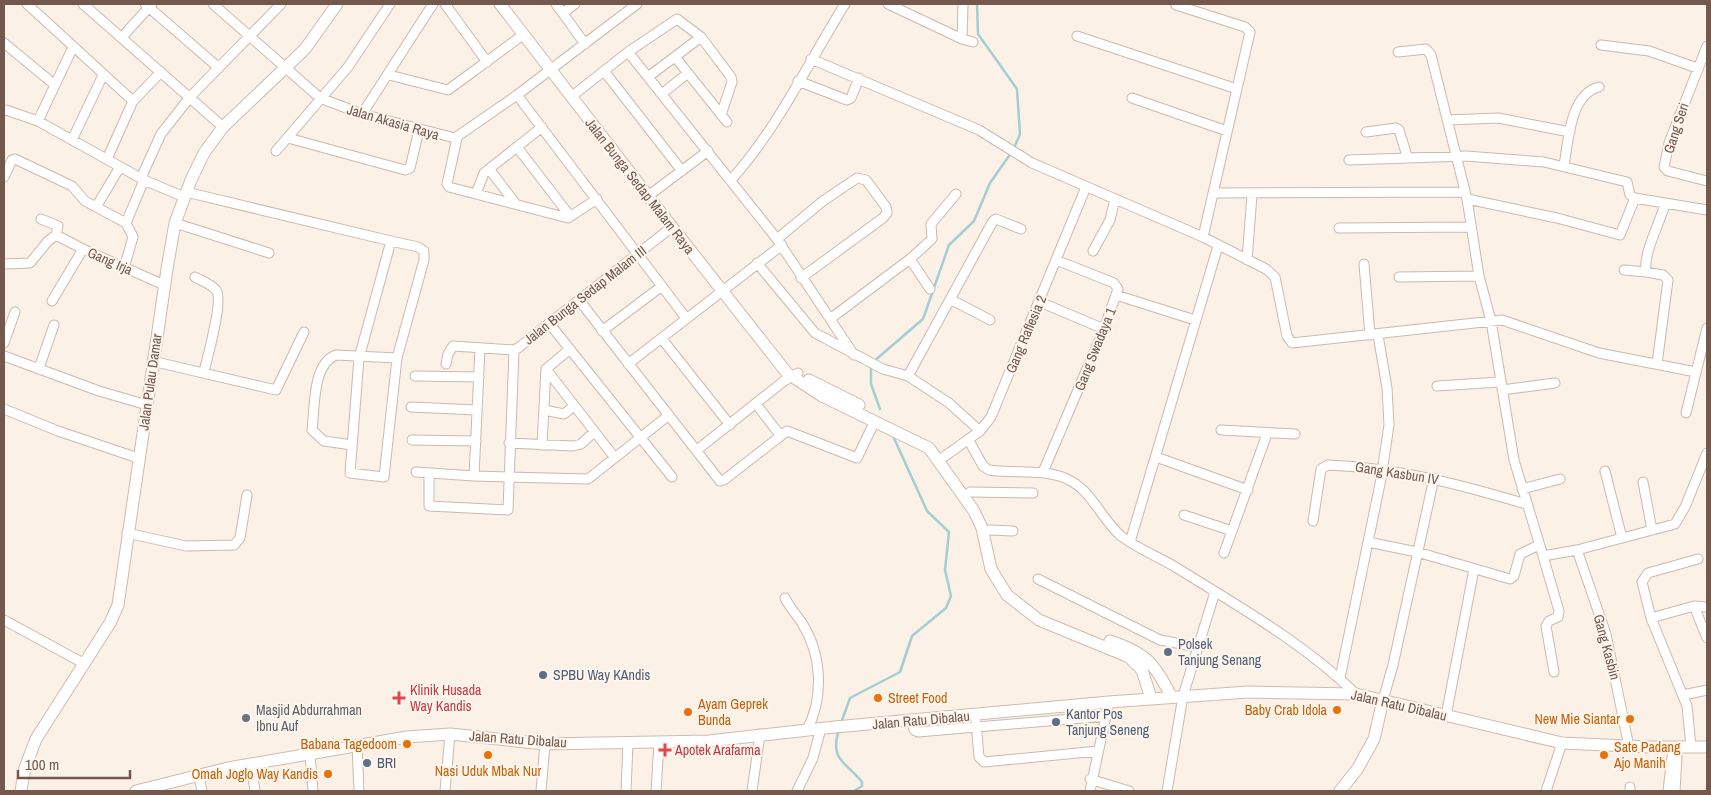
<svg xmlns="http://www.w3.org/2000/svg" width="1711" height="795" font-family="'Archivo Narrow',sans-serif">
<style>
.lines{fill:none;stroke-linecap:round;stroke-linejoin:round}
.stream{stroke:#a3cfd4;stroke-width:2.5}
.street-casing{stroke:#ccb9ad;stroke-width:11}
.secondary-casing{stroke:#d0bbad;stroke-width:13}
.street{stroke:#fff;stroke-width:9}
.secondary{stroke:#fff;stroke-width:11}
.service-dot{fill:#5c6f8a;stroke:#fef6ec;stroke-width:2}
.health-dot{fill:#e0444e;stroke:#fef6ec;stroke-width:2}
.food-dot{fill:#e8710a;stroke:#fef6ec;stroke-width:2}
.worship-dot{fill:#6b7280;stroke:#fef6ec;stroke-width:2}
.labels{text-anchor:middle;stroke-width:4;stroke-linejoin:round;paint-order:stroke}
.street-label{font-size:14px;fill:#72584d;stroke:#fef6ec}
.service-label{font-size:14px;fill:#4e5e75;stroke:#fef6ec;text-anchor:start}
.health-label{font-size:14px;fill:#be3a42;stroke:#fef6ec;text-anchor:start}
.food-label{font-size:14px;fill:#c56008;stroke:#fef6ec;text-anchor:end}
.worship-label{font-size:14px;fill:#5b616d;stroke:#fef6ec;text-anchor:start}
</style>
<rect width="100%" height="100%" fill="#fbf1e6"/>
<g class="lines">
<path class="stream" d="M 977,4 L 978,34 L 1017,89 L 1020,134 L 1014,148
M 873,362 L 923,319 L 949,245 L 974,221 L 990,183 L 1011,153
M 871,367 L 871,384 L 880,409
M 841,723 L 850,698 L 900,672 L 912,636 L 946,608 L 951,596 L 945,570 L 949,532 L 927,511 L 893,436
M 839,730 C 829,760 846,762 862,782 L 862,786 L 854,791"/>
<g class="street-casing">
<path id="street" d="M 27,4 L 133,101
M 83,4 L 223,127
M 145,4 L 219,68
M 213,4 L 320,98 L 362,114 L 455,138 L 517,95 L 637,4
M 445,4 L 487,62
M 556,4 L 585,44
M 888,4 L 962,39 L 973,42
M 1176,5 L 1245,27 L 1250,32 L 1203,237
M 563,13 L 575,4
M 1077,36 L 1237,89
M 122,37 L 152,4
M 962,39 L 963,4
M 4,43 L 55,85
M 1601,45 L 1649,51 L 1697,68
M 1707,46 L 1669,143 L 1664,167 L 1668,171 L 1707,181
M 628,52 L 777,239 L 854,355
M 1398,52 L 1426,49 L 1431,55 L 1467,199 L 1479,276 L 1491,321 L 1514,460 L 1543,556 L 1577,550 L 1675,524 L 1685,507 L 1707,453
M 675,57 L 727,122
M 811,59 L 979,130 L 1032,163 L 1203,237 L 1266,269 L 1275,277 L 1287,336 L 1292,343 L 1502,320 L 1599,353 L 1696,372
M 604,71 L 682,171
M 389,75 L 448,90 L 524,34
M 648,77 L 701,37
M 798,81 L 847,100 L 851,98 L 859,78
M 663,93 L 688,73
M 517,95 L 686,318
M 571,97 L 628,52 L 677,19 L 701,37 L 731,77 L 732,82 L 721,115
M 1132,98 L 1227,131
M 4,111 L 6,110 L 38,121 L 144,180 L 184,197
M 362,114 L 433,4
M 1447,120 L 1498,118 L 1570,132
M 38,121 L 73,47
M 1366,132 L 1396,128 L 1399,130 L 1407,156
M 288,138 L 405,170 L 410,168 L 419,130
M 457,138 L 447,184 L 449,187 L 568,218 L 597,199
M 72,140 L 103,75
M 517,147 L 570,216
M 276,151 L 348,67 L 390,4
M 107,159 L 133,101 L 161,72
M 1349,160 L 1466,156 L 1544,162 L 1627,182 L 1630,195 L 1635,198 L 1707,210
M 1564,166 C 1568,142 1570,94 1599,87
M 489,169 L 516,204
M 4,177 L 12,160 L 15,159 L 72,186 L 85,201 L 126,223
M 141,178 L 161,134 L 190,97 L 281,4
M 731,180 C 778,128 808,63 845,4
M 186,192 L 391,241
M 1213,193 L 1465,192
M 476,194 L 484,173 L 542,127
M 648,196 L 708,151
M 1467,199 L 1557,218 L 1620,235 L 1635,198
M 96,207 L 120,167
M 175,223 L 269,253
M 1339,228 L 1471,227
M 56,235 L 83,249 L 164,285
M 777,239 L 823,201 L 857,178 L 866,180 L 886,207 L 887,213 L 883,218 L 801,278
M 391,241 L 418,247 L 424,251 L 424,260 L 397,358 L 384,477 L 350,473 L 359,358 Z
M 1093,251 L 1110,220 L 1115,199
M 910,259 L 930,289
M 1247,260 L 1252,195
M 757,263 L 815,333 L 883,369 L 908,376 L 949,403 L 980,431
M 4,264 L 30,263 L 48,241 L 56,235 L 58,226 L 41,219
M 1364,264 L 1370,335
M 124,268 L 133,237 L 126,223 L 144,180
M 1624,270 L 1646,272
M 195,277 C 202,281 211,284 216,290 C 224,300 207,358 204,372
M 1399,277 L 1479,276
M 1116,295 L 1195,320
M 950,299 L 990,320
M 579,300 L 720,481 L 724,480 L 787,431 L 857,458 L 875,421
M 52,301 L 83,249
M 1040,302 L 1104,329
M 830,319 L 910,259 L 932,239 L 931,224 L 956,194
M 549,323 L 672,477
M 602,331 L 662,286
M 662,339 L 730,425
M 4,343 L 15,312
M 4,356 L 99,391 L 147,405
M 152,361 L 276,390 L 304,332
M 446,364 L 448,354 L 453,346 L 514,350 L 518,348 L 672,227
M 628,364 L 782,245
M 1657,364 L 1668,280 L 1663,275 L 1646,272 C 1643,253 1660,223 1665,204
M 39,368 L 54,325
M 546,369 L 615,458
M 415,376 L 479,377
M 908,376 L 993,221 L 996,219 L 1021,229
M 1437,386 L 1500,382
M 1502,390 L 1555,383
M 756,404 L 780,435
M 411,407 L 477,410
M 4,409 L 58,431 L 138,458
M 544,410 L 564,414 L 574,406
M 1686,413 L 1707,328
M 1221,430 L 1295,434
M 968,439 L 983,466 L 989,470 C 1015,474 1042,468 1067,479 C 1092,490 1101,519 1121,536 C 1138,549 1159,557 1177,568 C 1238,606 1305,644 1356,694
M 412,440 L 476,441
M 509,443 L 573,446 L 581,444 L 594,432
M 352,445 L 324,441 L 312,430 C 315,408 312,364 336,355 L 397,358
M 542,445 L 546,369 L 570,349
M 697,450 L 784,381 L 798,373
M 1156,457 L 1248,490
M 938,461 L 980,431 L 991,417 L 1086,187
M 1605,471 L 1622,538
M 416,472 L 474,476 L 588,479 L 669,415
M 1043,472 L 1104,329 L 1118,289 L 1114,283 L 1056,260
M 429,473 L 429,506 L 508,510 L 514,350
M 474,476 L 480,348
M 1643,482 L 1652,530
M 1522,489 L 1560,479
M 970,492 L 1033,493
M 1184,515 L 1232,531
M 1313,521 L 1321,469 L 1328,465 C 1399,468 1458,484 1526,504
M 990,530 L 1013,531
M 127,533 L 186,546 L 234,545 L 240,538 L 247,495
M 1130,542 L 1218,246
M 1368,542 L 1417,552 L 1510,579 L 1514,576 L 1520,554 L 1539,545
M 1577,550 L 1606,634 L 1629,747
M 1224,553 L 1267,434
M 1543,556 L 1559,611 L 1558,617 L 1549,621 L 1546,626 L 1554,672
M 1038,579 L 1160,640 L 1198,647
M 785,598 C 790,608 796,614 802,623 C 822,655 824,697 807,730
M 1694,606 L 1707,638
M 1651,618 L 1694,606 L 1707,607
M 4,620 L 83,663
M 1340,678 L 1381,479 L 1389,425 L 1387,388 L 1378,335
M 1683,695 L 1707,690
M 1383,700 L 1393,665 L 1434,478
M 1446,716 L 1474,569
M 912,720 L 914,730 L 918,732 L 1106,716
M 976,722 L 979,757 L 984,762 L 1098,751
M 357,745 L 359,791
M 1691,747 L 1687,706 L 1651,618 L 1642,582 L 1648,573 L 1698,559
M 310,755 L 313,791
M 251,765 L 255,791
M 199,776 L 202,791
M 1090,779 L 1129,791
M 445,791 L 450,734
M 541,791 L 545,744
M 626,791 L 628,743
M 656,791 L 659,743
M 752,791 L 760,734
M 797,791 L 813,758 L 821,728
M 1090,791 L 1109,702
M 1167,791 L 1183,696 L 1215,592
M 1546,791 L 1562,743
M 1630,791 L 1630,787
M 1668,791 L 1673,748
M 1675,791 L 1677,757"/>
</g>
<g class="secondary-casing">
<path id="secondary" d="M 500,4 L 672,227 L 787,373 L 822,396 L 929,448 L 974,511 L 982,528 L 991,569 L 1007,595 L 1039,620 L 1129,657 L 1142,670 L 1151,698
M 809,380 L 859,405
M 1110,641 C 1146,653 1155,664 1171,696
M 21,791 L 25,768 L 36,739 L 110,623 L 118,605 L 167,269 L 175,223 L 191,180 L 204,153 L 223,127 L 305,49 L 337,4
M 136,791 L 228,768 L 407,737 L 450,734 L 545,744 L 709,741 L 835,727 L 1109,702 L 1248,692 L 1356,694 L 1562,743 L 1650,747 L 1707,747
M 1340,791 L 1358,768 L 1374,739 L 1383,700"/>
</g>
<use href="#street" class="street"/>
<use href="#secondary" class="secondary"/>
</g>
<g class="service-dot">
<circle cx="1168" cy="652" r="5"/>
<circle cx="543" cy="675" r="5"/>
<circle cx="1056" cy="722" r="5"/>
<circle cx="367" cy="763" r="5"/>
</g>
<g class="health-dot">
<path d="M396.5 690.5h5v5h5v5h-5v5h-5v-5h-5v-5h5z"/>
<path d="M662.5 742.5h5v5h5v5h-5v5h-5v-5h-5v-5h5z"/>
</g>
<g class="food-dot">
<circle cx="878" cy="698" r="5"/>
<circle cx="1337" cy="710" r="5"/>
<circle cx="688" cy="712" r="5"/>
<circle cx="1630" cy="719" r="5"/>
<circle cx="407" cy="744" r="5"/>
<circle cx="488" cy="755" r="5"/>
<circle cx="1604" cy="755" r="5"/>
<circle cx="328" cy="774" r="5"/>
</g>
<circle class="worship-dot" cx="246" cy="718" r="5"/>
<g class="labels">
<g class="street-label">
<text transform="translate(393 122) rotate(16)" y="5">Jalan Akasia Raya</text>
<text transform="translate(1676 128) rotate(-72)" y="5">Gang Seri</text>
<text transform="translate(640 186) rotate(52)" y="5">Jalan Bunga Sedap Malam Raya</text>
<text transform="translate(110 261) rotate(24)" y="5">Gang Irja</text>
<text transform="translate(585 295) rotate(-38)" y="5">Jalan Bunga Sedap Malam III</text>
<text transform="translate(1026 334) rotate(-67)" y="5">Gang Raflesia 2</text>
<text transform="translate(1095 349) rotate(-68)" y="5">Gang Swadaya 1</text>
<text transform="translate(150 382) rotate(-82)" y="5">Jalan Pulau Damar</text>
<text transform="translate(1397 473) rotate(9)" y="5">Gang Kasbun IV</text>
<text transform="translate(1607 647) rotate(75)" y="5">Gang Kasbin</text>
<text transform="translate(1399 705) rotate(13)" y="5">Jalan Ratu Dibalau</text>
<text transform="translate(921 720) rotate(-5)" y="5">Jalan Ratu Dibalau</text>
<text transform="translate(518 739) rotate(4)" y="5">Jalan Ratu Dibalau</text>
</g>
<g class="service-label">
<text x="1178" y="649">Polsek<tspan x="1178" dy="16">Tanjung Senang</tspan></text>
<text x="553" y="680">SPBU Way KAndis</text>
<text x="1066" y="719">Kantor Pos<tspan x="1066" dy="16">Tanjung Seneng</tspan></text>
<text x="377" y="768">BRI</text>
</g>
<g class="health-label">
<text x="410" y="695">Klinik Husada<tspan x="410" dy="16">Way Kandis</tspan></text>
<text x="675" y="755">Apotek Arafarma</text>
</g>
<g class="food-label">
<text x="888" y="703" text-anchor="start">Street Food</text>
<text x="698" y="709" text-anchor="start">Ayam Geprek<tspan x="698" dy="16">Bunda</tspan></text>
<text x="1327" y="715">Baby Crab Idola</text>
<text x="1620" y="724">New Mie Siantar</text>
<text x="397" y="749">Babana Tagedoom</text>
<text x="1614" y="752" text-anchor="start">Sate Padang<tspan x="1614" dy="16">Ajo Manih</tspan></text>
<text x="488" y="776" text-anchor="middle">Nasi Uduk Mbak Nur</text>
<text x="318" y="779">Omah Joglo Way Kandis</text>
</g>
<g class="worship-label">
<text x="256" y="715">Masjid Abdurrahman<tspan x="256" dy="16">Ibnu Auf</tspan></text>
</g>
</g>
<rect width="1711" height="795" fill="none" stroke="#72584d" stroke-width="10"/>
<path d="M18 770v8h112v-8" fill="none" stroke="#72584d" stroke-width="2.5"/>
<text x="25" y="770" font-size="15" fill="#72584d" stroke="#fef6ec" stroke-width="4" paint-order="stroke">100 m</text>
</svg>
